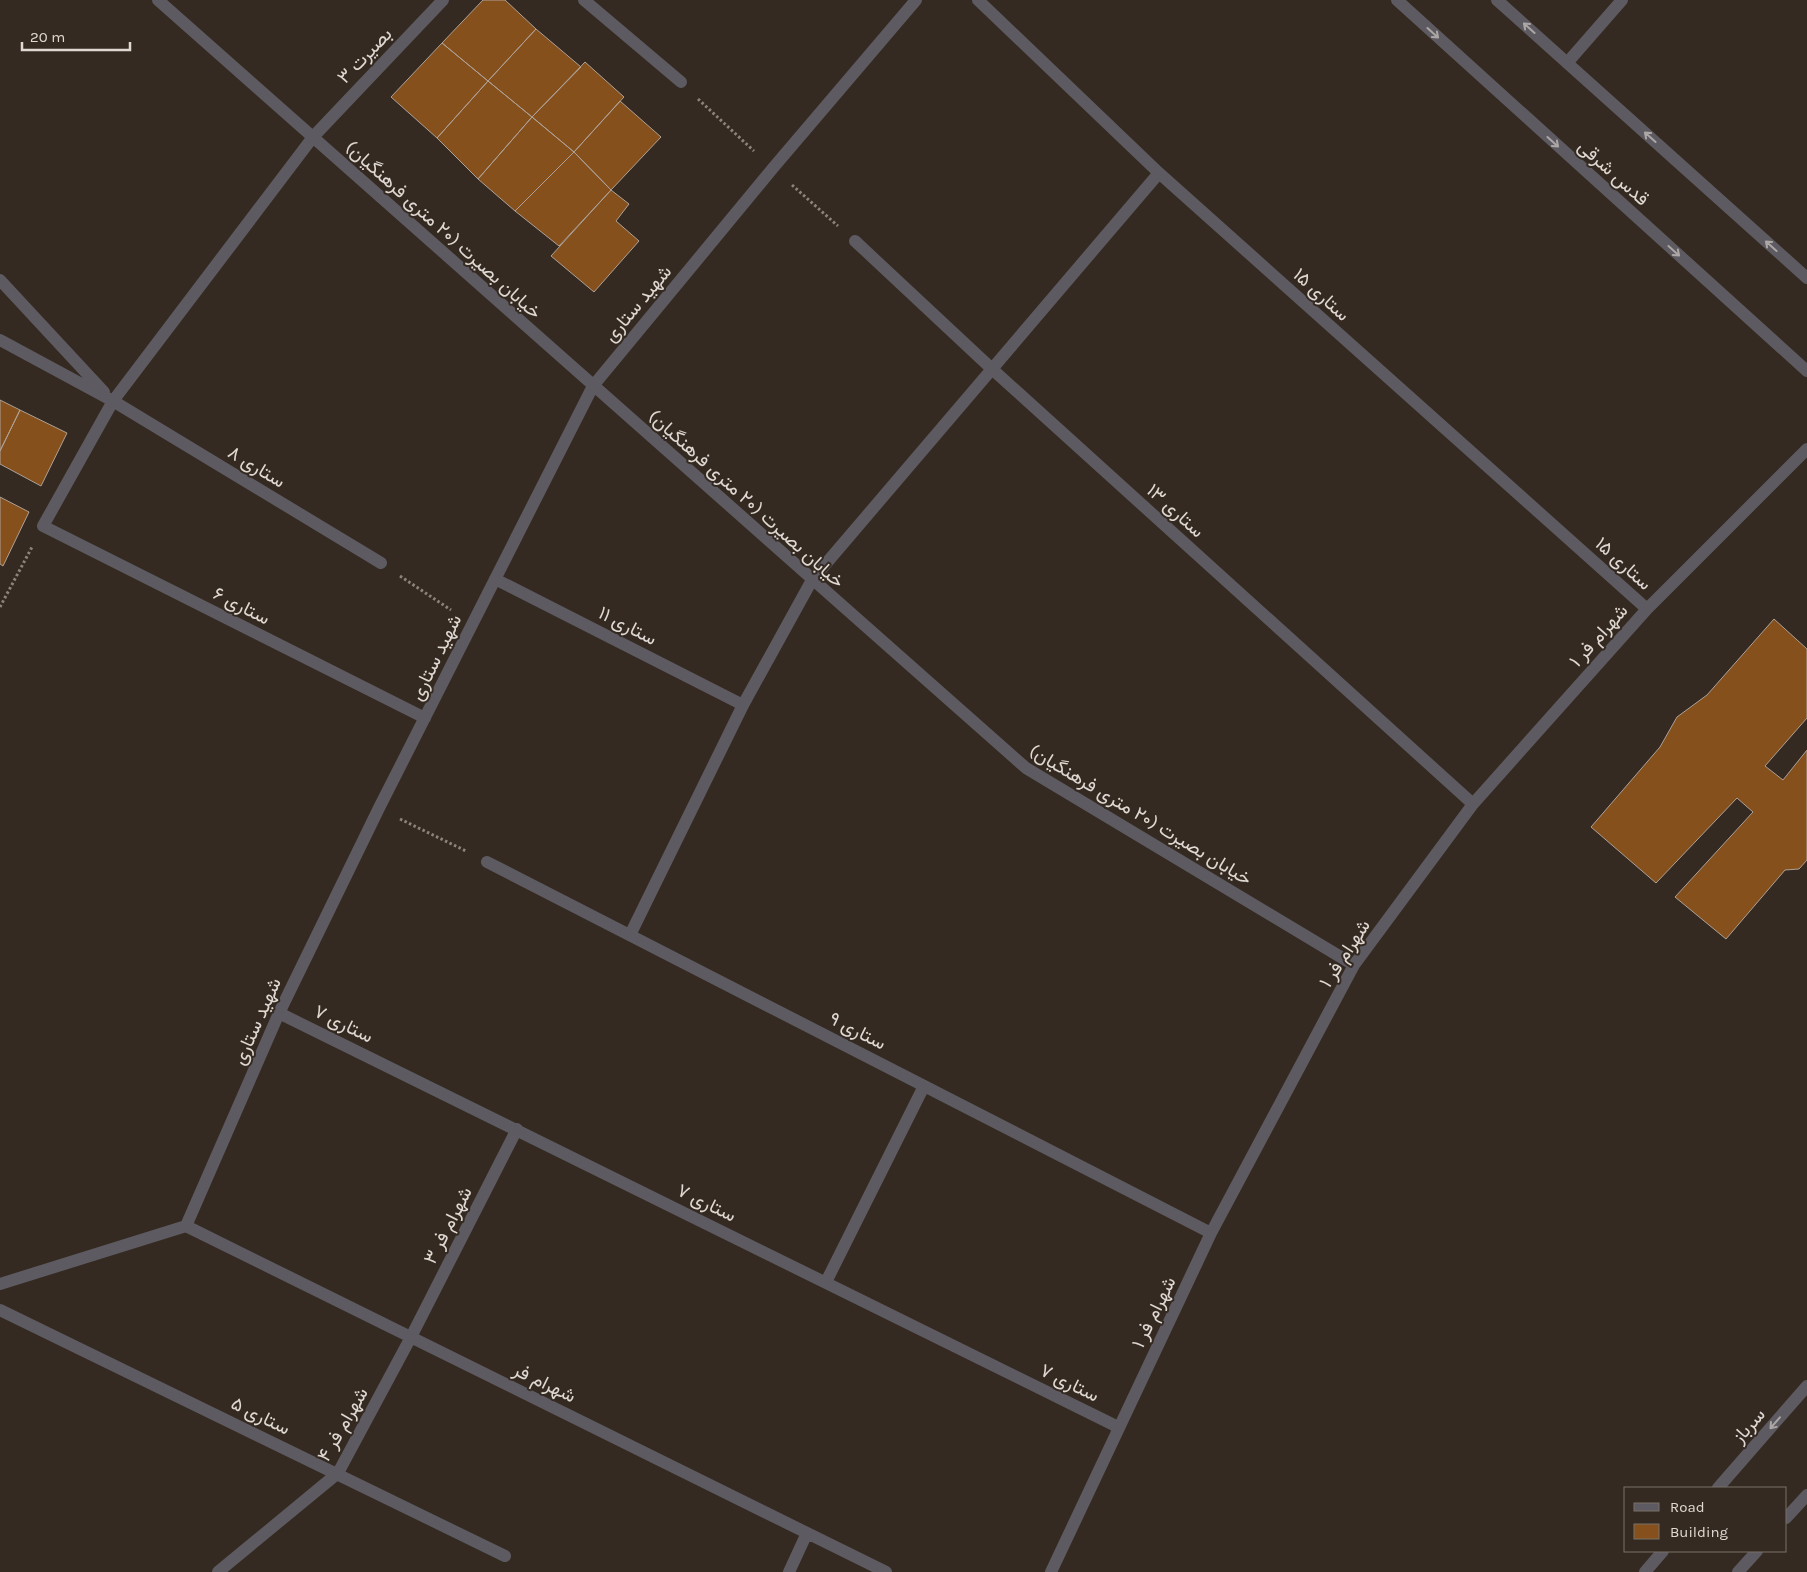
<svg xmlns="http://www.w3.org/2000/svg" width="1807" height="1572" font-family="Karla,Vazirmatn,sans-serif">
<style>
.building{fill:#85501b;stroke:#aea197}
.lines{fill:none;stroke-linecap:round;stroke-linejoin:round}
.path{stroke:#8c837c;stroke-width:3;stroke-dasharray:2.5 2.5;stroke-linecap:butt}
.minor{stroke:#5d5b61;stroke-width:12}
.oneway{stroke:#aca7a5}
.labels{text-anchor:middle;stroke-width:4;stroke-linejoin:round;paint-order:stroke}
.street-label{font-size:19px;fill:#e0d9d3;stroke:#342a21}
</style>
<rect width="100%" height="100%" fill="#342a21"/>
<path class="building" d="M 483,0 L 505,0 L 536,29 L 488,81 L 442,43 Z
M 536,29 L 581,67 L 532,117 L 488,81 Z
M 442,43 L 488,81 L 437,138 L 391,97 Z
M 585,62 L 624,97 L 574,152 L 532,117 Z
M 488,81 L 532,117 L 478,179 L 437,138 Z
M 620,101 L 661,137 L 611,190 L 574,152 Z
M 532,117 L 574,152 L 515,211 L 478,179 Z
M 574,152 L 611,190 L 559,246 L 515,211 Z
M 611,190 L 629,204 L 616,221 L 639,241 L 594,292 L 551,256 Z
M 0,400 L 20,410 L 0,451 Z
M 20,410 L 67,433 L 41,486 L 0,464 L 0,451 Z
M 0,497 L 29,512 L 3,566 L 0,564 Z
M 1774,619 L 1807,649 L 1807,718 L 1765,766 L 1783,780 L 1807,750 L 1807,860 L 1799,869 L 1785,870 L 1726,939 L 1675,897 L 1753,812 L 1737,798 L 1656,883 L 1591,827 L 1660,747 L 1677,717 L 1707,695 Z"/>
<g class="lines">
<path class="path" d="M 698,99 L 754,151
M 792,185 L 838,226
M 400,576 L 451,610
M 0,607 L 32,547
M 400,819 L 466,851"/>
<path class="minor" d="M 158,0 L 1026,768 L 1354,965
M 584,0 L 681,82
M 978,0 L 1159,173 L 1647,609
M 1397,0 L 1807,371
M 1497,0 L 1807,278
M 1567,63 L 1622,0
M 855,241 L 992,369 L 1473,804
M 0,280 L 104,392
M 0,340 L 113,401 L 381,563
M 495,579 L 743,705
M 425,718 L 43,526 L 113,401 L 313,137 L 443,0
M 487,862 L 1211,1233
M 630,935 L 743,705 L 812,580 L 1159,173
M 279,1013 L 1118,1427
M 186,1226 L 886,1572
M 826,1282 L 924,1086
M 0,1284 L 186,1226 L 279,1013 L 379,808 L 593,386 L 773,168 L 916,0
M 0,1310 L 505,1556
M 1718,1488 L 1807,1386
M 1786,1518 L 1807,1495
M 218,1572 L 338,1473 L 411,1337 L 517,1129
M 789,1572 L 807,1533
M 1051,1572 L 1211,1233 L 1354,965 L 1473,804 L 1647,609 L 1807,449
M 1645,1572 L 1663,1551
M 1738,1572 L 1757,1551"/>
</g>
<defs><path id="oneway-shaft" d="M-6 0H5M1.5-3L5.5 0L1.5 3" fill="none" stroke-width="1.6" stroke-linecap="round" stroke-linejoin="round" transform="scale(1.25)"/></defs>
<g class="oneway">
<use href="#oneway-shaft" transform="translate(1529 28) rotate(-138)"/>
<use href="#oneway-shaft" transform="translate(1433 33) rotate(42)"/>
<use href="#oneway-shaft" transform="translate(1650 137) rotate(-138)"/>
<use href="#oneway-shaft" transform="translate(1553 142) rotate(42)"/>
<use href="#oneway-shaft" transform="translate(1771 246) rotate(-138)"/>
<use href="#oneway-shaft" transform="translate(1674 251) rotate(42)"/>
<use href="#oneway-shaft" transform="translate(1775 1423) rotate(131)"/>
</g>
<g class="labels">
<g class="street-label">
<text transform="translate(364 55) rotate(-46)" y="7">بصیرت ۳</text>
<text transform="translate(1614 172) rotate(42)" y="7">قدس شرقی</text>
<text transform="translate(444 229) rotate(42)" y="7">خیابان بصیرت (۲۰ متری فرهنگیان)</text>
<text transform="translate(1322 294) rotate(42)" y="7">ستاری ۱۵</text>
<text transform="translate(637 303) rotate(-50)" y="7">شهید ستاری</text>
<text transform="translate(257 466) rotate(31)" y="7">ستاری ۸</text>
<text transform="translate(747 498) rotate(42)" y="7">خیابان بصیرت (۲۰ متری فرهنگیان)</text>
<text transform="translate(1176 510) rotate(42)" y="7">ستاری ۱۳</text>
<text transform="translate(1624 563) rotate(42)" y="7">ستاری ۱۵</text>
<text transform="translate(242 605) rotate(27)" y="7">ستاری ۶</text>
<text transform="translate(628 625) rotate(27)" y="7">ستاری ۱۱</text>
<text transform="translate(1598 635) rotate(-48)" y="7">شهرام فر ۱</text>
<text transform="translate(435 657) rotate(-64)" y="7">شهید ستاری</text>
<text transform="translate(1141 814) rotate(31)" y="7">خیابان بصیرت (۲۰ متری فرهنگیان)</text>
<text transform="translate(1344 953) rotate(-57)" y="7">شهرام فر ۱</text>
<text transform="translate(256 1021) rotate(-66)" y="7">شهید ستاری</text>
<text transform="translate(344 1023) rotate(26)" y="7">ستاری ۷</text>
<text transform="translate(858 1030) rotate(27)" y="7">ستاری ۹</text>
<text transform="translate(707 1202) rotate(26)" y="7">ستاری ۷</text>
<text transform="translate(447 1225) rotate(-63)" y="7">شهرام فر ۳</text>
<text transform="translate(1153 1312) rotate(-64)" y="7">شهرام فر ۱</text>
<text transform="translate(545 1382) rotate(26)" y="7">شهرام فر</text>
<text transform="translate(1070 1382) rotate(26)" y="7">ستاری ۷</text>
<text transform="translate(261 1415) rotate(26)" y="7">ستاری ۵</text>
<text transform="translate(342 1424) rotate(-60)" y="7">شهرام فر ۴</text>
<text transform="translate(1748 1425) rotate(-49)" y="7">سرباز</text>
</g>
</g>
<rect x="1624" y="1487" width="162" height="65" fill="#342a21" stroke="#797068"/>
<rect x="1634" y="1503" width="25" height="8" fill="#5d5b61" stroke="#797068"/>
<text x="1670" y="1512" font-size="15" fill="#e0d9d3">Road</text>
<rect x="1634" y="1524" width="25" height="15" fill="#85501b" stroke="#797068"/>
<text x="1670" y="1537" font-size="15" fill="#e0d9d3">Building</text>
<path d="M22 42v8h108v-8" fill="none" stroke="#e0d9d3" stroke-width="2.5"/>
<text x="30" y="42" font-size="15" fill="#e0d9d3" stroke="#342a21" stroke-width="4" paint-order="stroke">20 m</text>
</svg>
